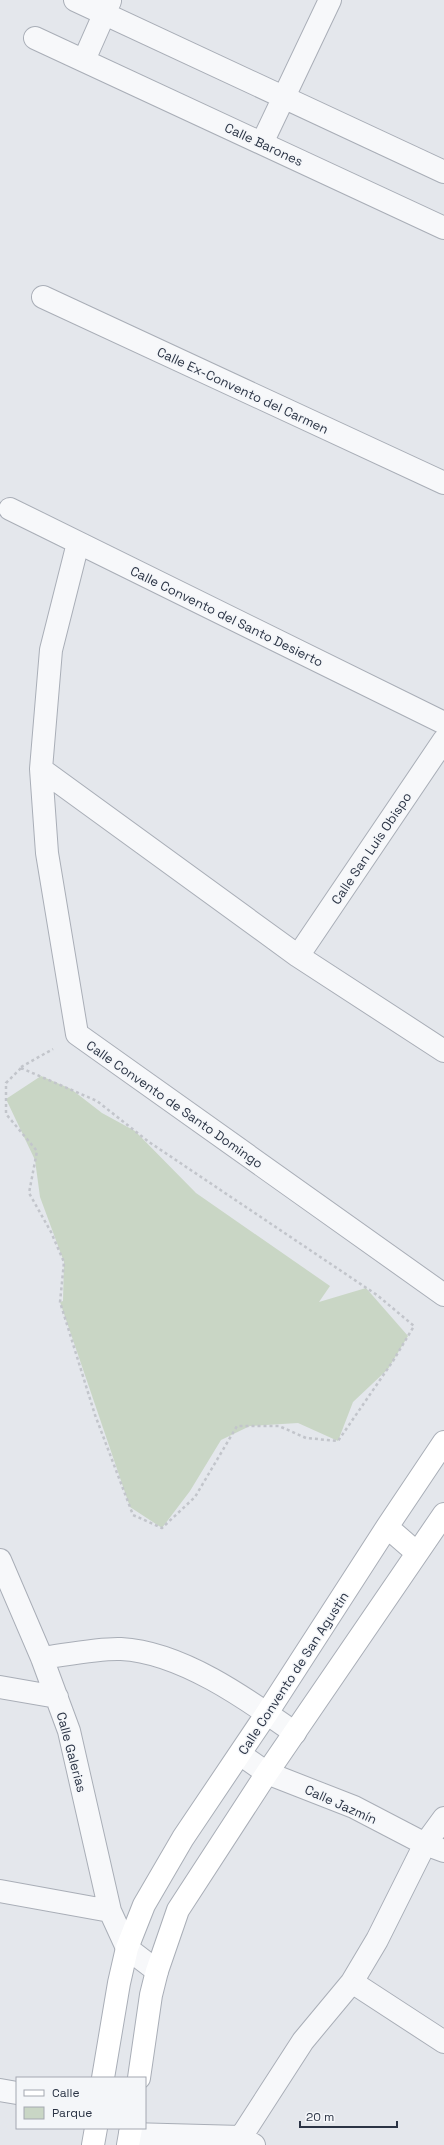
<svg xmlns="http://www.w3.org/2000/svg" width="444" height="2145" font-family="'Space Grotesk',sans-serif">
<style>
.green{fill:#c9d6c5}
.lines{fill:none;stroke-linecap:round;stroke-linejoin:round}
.street-casing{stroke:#a9aeb7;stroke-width:24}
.secondary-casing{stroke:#a9aeb7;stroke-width:24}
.path{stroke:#c2c5cb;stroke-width:2.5;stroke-dasharray:3 3;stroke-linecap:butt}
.street{stroke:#f7f8fa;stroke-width:22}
.secondary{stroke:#fff;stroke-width:22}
.labels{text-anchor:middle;stroke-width:3;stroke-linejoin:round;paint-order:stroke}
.street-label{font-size:13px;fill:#2b3445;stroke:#f4f6f9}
</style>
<rect width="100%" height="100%" fill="#e4e7ec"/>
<path class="green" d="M 41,1076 L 71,1089 L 102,1113 L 135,1131 L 196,1193 L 330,1286 L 319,1302 L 366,1288 L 408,1336 L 388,1369 L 353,1402 L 338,1441 L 298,1423 L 250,1426 L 221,1440 L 190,1491 L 162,1528 L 130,1507 L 60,1302 L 63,1301 L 64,1262 L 40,1197 L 35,1160 L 6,1099 Z"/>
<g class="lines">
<g class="street-casing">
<path id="street" d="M 75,0 L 444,172
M 35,38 L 444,228
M 84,60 L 110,1
M 262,143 L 330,0
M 43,297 L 444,483
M 10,509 L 444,723
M 78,543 L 51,650 L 41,769 L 47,853 L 77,1034 L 444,1295
M 41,769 L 298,956 L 444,1051
M 298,956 L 444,740
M 0,1560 L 42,1658 L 69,1731 L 110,1911 L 127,1948 L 157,1971
M 42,1658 C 65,1655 99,1648 121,1649 C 181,1652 247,1699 295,1733
M 0,1687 L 57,1697
M 240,1754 L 267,1773 L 354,1807 L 425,1844 L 444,1851
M 0,1891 L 110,1911
M 352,1982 L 444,2042
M 0,2090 L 17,2093
M 130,2134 L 241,2137
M 254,2145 L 241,2137 L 303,2041 L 352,1982 L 377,1940 L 425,1844 L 444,1818"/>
</g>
<g class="secondary-casing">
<path id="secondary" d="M 387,1527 L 417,1553
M 103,2078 L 119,1983 L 127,1948 L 144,1905 L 183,1838 L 267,1713 L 387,1527 L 444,1442
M 139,2078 L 151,1995 L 157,1971 L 178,1910 L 267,1773 L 444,1514
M 93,2145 L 96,2128
M 128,2145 L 131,2128"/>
</g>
<path class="path" d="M 21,1067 L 53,1049
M 21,1068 L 97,1101 L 149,1142 L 377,1295 L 414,1326 L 393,1361 L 338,1441 L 306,1438 L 279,1426 L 237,1426 L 195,1497 L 162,1528 L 133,1515 L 95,1415 L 60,1302 L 64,1262 L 51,1232 L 29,1193 L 37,1151 L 6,1114 L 6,1083 Z"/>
<use href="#street" class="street"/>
<use href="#secondary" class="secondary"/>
</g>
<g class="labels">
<g class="street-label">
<text transform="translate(264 144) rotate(25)" y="5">Calle Barones</text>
<text transform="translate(243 390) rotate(25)" y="5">Calle Ex-Convento del Carmen</text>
<text transform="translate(227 616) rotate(26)" y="5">Calle Convento del Santo Desierto</text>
<text transform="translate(371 848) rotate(-56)" y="5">Calle San Luis Obispo</text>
<text transform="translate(175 1104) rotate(35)" y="5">Calle Convento de Santo Domingo</text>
<text transform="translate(293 1673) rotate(-57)" y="5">Calle Convento de San Agustin</text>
<text transform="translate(72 1752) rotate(75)" y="5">Calle Galerias</text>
<text transform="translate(341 1804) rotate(24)" y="5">Calle Jazmín</text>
</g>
</g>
<rect x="16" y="2077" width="130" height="52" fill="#f4f6f9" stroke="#a4a8b1"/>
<rect x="24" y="2090" width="20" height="6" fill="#ffffff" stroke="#a4a8b1"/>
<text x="52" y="2097" font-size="12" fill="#2b3445">Calle</text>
<rect x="24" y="2107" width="20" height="12" fill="#c9d6c5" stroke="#a4a8b1"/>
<text x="52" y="2117" font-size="12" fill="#2b3445">Parque</text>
<path d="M300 2121v6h97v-6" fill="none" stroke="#2b3445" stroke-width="2"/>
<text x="306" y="2121" font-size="12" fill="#2b3445" stroke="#f4f6f9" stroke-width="3" paint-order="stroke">20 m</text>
</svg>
